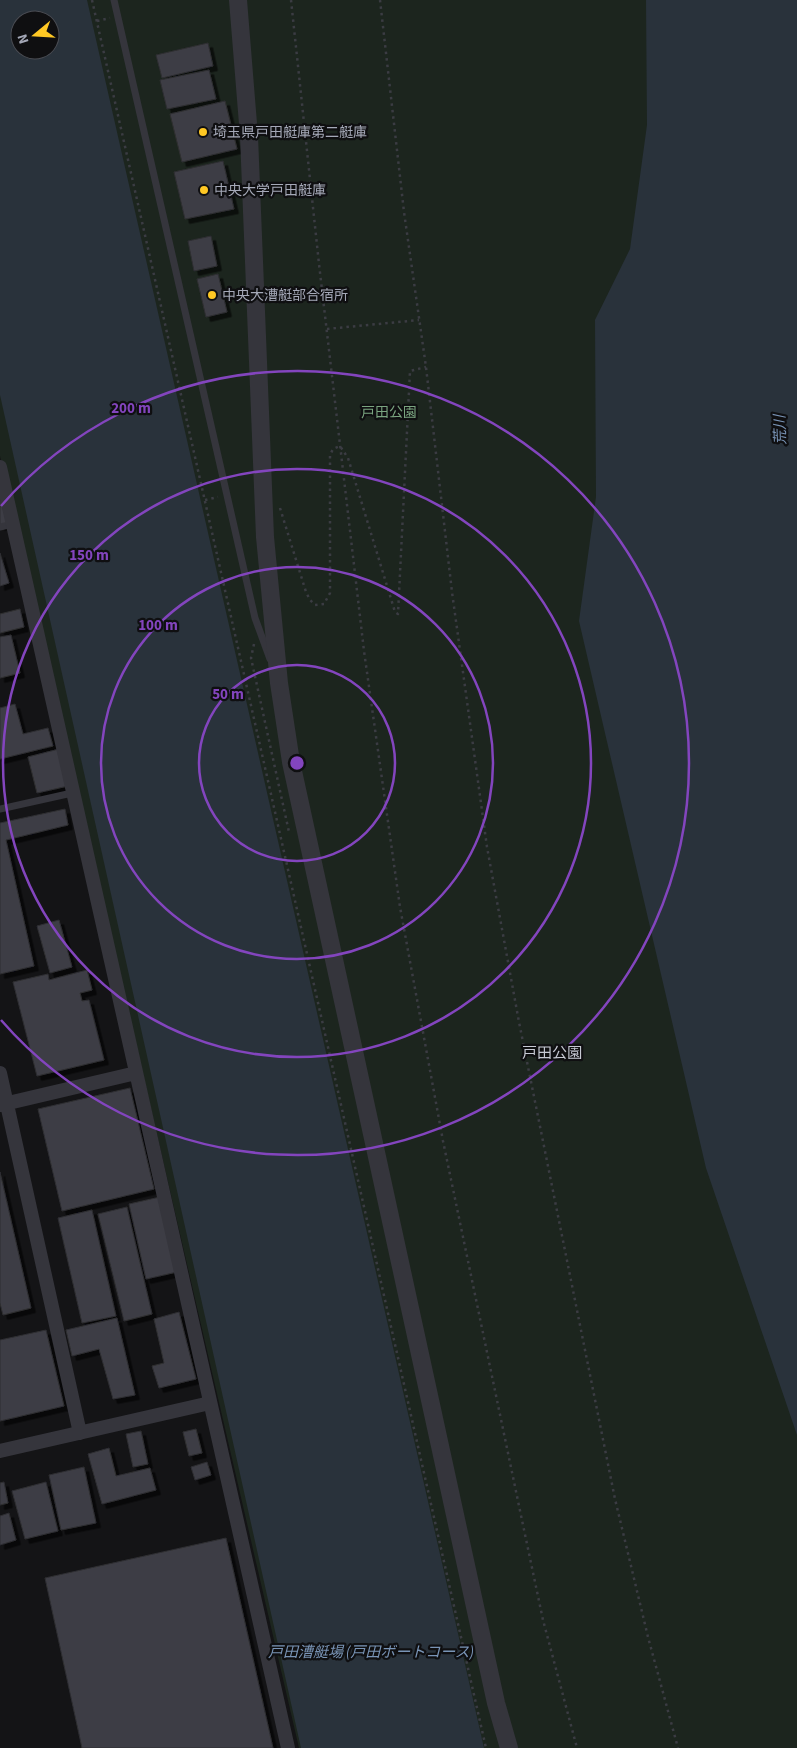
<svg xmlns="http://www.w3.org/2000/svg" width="797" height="1748" font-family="'Source Sans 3','Noto Sans JP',sans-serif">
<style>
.green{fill:#1c251e;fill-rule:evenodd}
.water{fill:#29323b;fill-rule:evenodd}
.building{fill:#3e3e44;stroke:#2e2e32;filter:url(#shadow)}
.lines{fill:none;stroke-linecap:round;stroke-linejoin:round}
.path{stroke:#3b3c43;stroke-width:2.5;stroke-dasharray:2.5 4;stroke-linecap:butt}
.service{stroke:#35353c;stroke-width:7}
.minor{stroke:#35353c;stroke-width:14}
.tertiary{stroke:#35353c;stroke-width:18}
.ring{fill:none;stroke:#8345be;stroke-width:2.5}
.poi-dot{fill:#ffc824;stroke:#0f0f11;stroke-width:2}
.labels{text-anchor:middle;stroke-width:4.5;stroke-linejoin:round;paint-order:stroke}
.poi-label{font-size:14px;fill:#a5a9b8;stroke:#0f0f11;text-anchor:start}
.park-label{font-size:14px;fill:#7aa480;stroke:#0f0f11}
.water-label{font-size:15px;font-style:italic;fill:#7994b6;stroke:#0f0f11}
.neighbourhood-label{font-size:15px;fill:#c6c9d3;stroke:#0f0f11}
.centre{fill:#8345be;stroke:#0f0f11;stroke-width:2.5}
.ring-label{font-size:15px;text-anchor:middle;font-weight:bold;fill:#8345be;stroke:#0f0f11;stroke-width:4.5;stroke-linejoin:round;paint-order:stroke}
</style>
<defs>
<filter id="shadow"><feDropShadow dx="4.5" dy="4.5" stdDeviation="0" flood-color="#0009"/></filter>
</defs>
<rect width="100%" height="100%" fill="#141416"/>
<path class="green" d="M 0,0 L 765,0 L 797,859 L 797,1748 L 299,1748 L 0,456 ZM 20,20 L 50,20 L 50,50 L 20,50 Z"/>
<path class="water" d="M 0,0 L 87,0 L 484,1748 L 301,1748 L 0,395 ZM 20,20 L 50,20 L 50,50 L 20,50 Z
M 646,0 L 797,0 L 797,1435 L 706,1168 L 579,621 L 596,497 L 595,320 L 630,249 L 647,125 Z"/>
<path class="building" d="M 208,43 L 213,66 L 162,78 L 156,55 Z
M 209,70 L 216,99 L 167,109 L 160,80 Z
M 225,101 L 237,149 L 182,162 L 170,114 Z
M 223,161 L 234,209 L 185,219 L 174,172 Z
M 211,236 L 217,266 L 194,271 L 188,241 Z
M 218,274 L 227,312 L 206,317 L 197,279 Z
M 0,497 L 7,524 L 0,526 Z
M 0,553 L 9,583 L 0,586 Z
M 20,609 L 24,627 L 0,633 L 0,614 Z
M 11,635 L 20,673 L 0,678 L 0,637 Z
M 15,704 L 23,734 L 48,728 L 53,746 L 0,759 L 0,708 Z
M 59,749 L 68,786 L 37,793 L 28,757 Z
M 65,809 L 68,825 L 6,840 L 34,966 L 0,974 L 0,823 Z
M 59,920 L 72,967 L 50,973 L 37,926 Z
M 87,970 L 92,990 L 80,993 L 82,1001 L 89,1000 L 104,1060 L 37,1076 L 13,982 L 48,974 L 49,980 Z
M 130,1088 L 154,1189 L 62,1211 L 38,1109 Z
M 0,1172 L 31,1308 L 3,1315 L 0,1303 Z
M 160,1197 L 177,1272 L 146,1279 L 129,1204 Z
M 127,1207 L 152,1314 L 124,1321 L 98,1214 Z
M 92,1210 L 116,1316 L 82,1323 L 58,1218 Z
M 179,1312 L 196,1379 L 159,1388 L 152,1366 L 164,1363 L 154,1319 Z
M 117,1318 L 135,1395 L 113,1399 L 99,1349 L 72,1356 L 66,1330 Z
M 46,1330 L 64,1406 L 0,1421 L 0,1340 Z
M 196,1429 L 202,1453 L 189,1456 L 183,1432 Z
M 141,1431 L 148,1464 L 133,1467 L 126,1434 Z
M 109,1448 L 116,1476 L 150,1468 L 156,1490 L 102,1504 L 88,1454 Z
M 207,1462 L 211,1475 L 195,1480 L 191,1467 Z
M 84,1467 L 96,1523 L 61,1530 L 49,1475 Z
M 4,1482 L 8,1503 L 0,1505 L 0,1483 Z
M 46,1482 L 58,1531 L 25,1539 L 12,1491 Z
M 9,1513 L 16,1540 L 0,1545 L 0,1516 Z
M 226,1538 L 273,1748 L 82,1748 L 45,1578 Z"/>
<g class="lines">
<path class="path" d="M 92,0 L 486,1748
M 291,0 L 319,264 L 364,651 L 400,907 L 443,1141 L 523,1525 L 543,1620 L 577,1748
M 380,0 L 404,212 L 426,367 L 452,592 L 487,847 L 519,1022 L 615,1499 L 648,1637 L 678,1748
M 97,21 L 110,18
M 327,329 L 419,320
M 205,500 L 218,497
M 280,508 L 306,592 L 310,600 L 315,605 L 324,604 L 330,593 L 330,455 L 333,449 L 340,446 L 348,458 L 395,612 L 398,614 L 410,371 L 426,367
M 254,644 L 251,658 L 289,832"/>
<path class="service" d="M 114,0 L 255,618 L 270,659
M 0,527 L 13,524
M 0,809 L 72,793"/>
<path class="minor" d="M 0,467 L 288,1748
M 0,1073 L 80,1433
M 0,1105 L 136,1073
M 0,1451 L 210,1403"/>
<path class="tertiary" d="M 238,0 L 249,136 L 265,537 L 279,683 L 291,762 L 496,1703 L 509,1748"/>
</g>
<g class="ring">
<circle cx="297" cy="763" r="98"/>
<circle cx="297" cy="763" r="196"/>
<circle cx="297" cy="763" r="294"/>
<path d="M1 506A392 392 0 1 1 1 1020"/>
</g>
<g class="poi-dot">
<circle cx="203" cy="132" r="5"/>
<circle cx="204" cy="190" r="5"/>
<circle cx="212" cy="295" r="5"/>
</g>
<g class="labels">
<g class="poi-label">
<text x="213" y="137">埼玉県戸田艇庫第二艇庫</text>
<text x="214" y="195">中央大学戸田艇庫</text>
<text x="222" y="300">中央大漕艇部合宿所</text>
</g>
<g class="park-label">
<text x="389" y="417">戸田公園</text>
</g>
<g class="water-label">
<text transform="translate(780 430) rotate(-92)" y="5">荒川</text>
<text x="371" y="1657">戸田漕艇場 (戸田ボートコース)</text>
</g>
<g class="neighbourhood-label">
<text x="552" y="1058">戸田公園</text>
</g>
</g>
<circle cx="297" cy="763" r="8" class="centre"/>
<g class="ring-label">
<text x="131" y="413">200 m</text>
<text x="89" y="560">150 m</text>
<text x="158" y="630">100 m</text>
<text x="228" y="699">50 m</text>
</g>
<g transform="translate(35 35) rotate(252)"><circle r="24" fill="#0f0f11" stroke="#4b4d54"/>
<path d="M0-4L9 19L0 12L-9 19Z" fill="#ffc824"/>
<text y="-8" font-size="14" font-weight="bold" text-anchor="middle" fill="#a5a9b8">N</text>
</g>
</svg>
